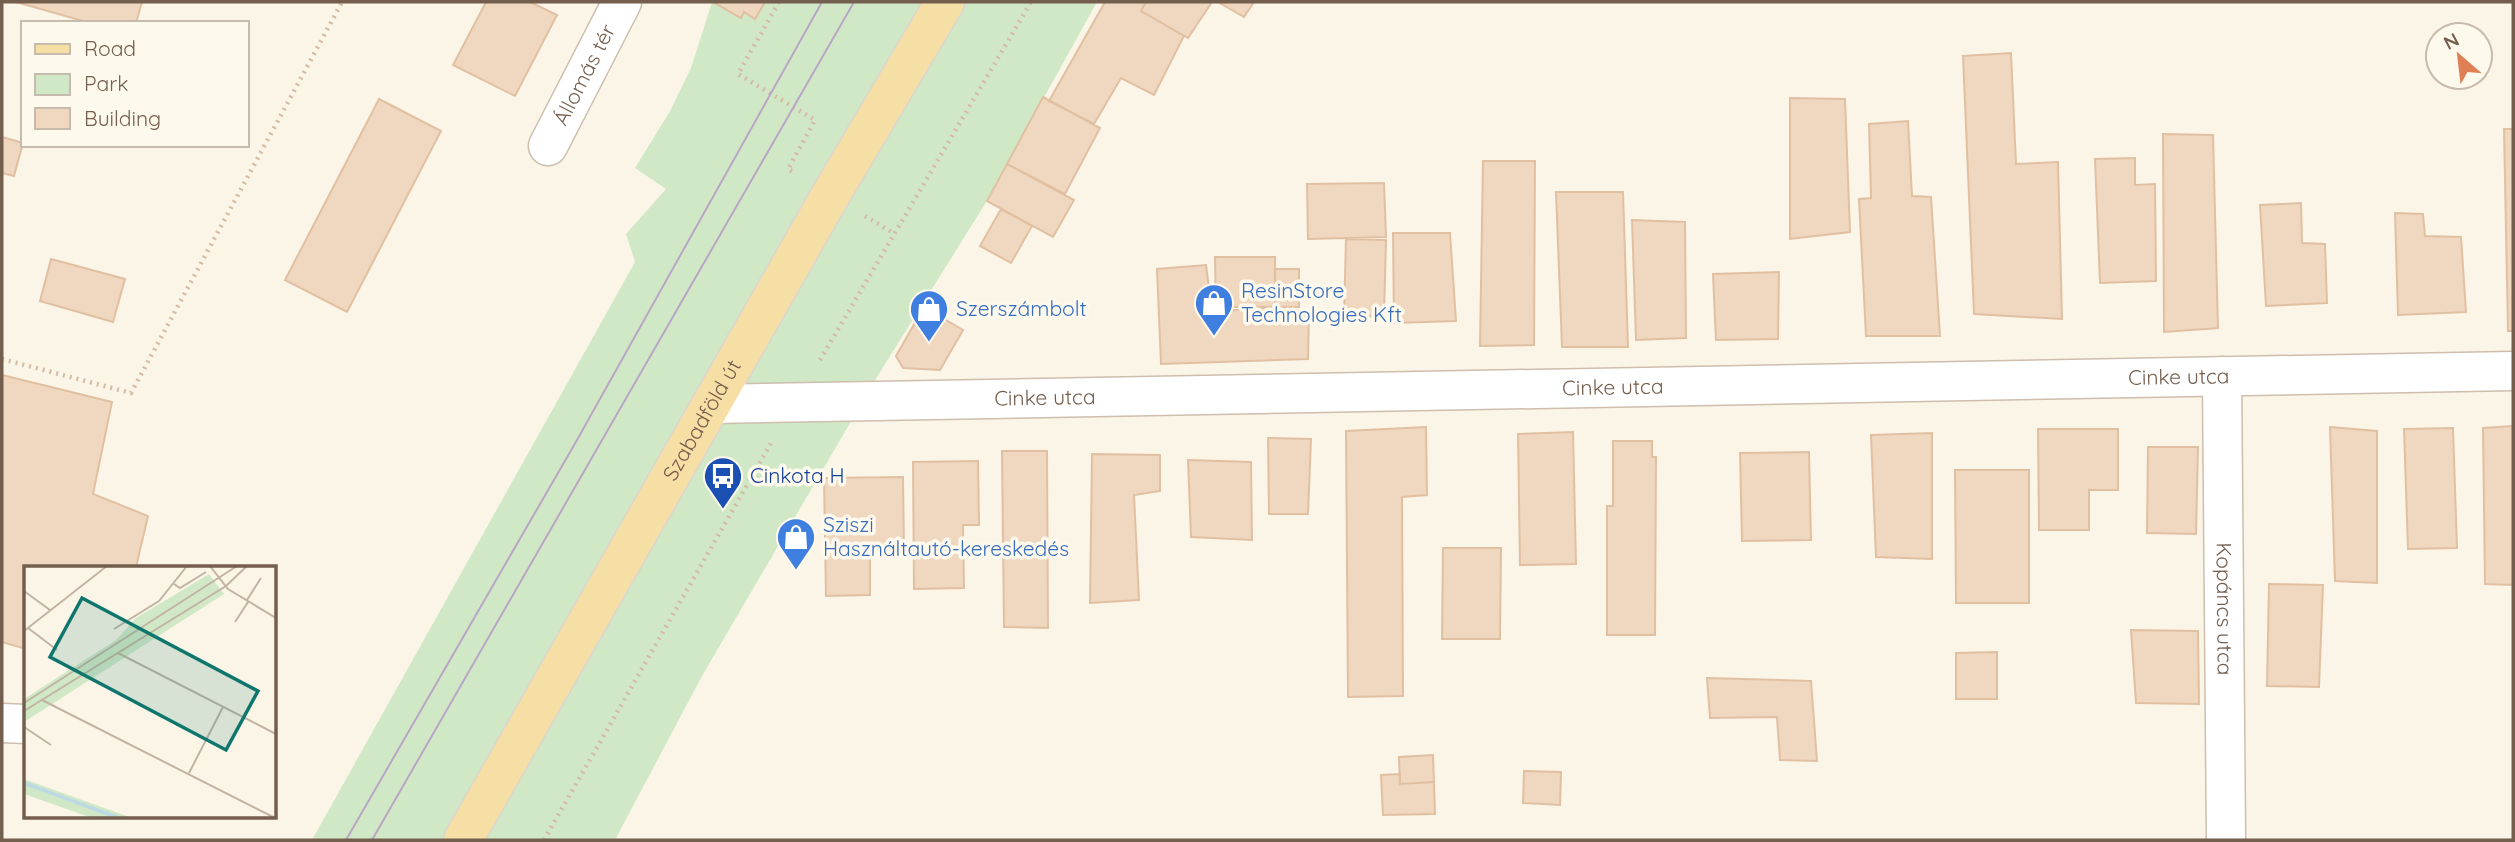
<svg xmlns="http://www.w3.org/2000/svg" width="2515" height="842" font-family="Quicksand,sans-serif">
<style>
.green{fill:#d1e8c6}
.building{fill:#efd7c0;stroke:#e1c0a2;stroke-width:2}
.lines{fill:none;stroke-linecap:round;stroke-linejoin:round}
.minor-casing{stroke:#cdbeae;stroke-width:41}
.major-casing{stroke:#dbd5d1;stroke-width:41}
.path{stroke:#d4bba3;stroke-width:4.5;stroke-dasharray:2 5;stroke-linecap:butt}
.minor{stroke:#fff;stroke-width:38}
.major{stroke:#f6dfa4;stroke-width:38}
.tram{stroke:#b9a6c5;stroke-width:2}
.labels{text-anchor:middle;stroke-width:7;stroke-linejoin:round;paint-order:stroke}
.street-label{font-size:21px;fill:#745e4d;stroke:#fef9ed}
.shop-label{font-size:21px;fill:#366cbe;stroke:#fef9ed;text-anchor:start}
.transit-label{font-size:21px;fill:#164399;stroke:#fef9ed;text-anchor:start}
.inset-river{fill:none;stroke:#bddae4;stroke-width:3.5}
.inset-road{fill:none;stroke:#c1b4a4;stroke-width:2}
.view{fill:#0f766e;fill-opacity:0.15;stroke:#0f766e;stroke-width:3.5}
.inset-edge{fill:none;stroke:#745e4d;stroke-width:3.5}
</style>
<rect width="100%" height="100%" fill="#fbf5e7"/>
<path class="green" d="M 712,2 L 1097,2 L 985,204 L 877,377 L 702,676 L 615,840 L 312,840 L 635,262 L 626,234 L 666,189 L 635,168 L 670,111 L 691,68 Z"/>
<path class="building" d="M 16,2 L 142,2 L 136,23 L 90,23 Z
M 486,2 L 530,2 L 557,15 L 515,96 L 453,65 Z
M 713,2 L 765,2 L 755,19 L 744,12 L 741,18 Z
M 1105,2 L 1146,2 L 1141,11 L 1184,36 L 1154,95 L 1121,78 L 1094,124 L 1049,101 Z
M 1146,2 L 1212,2 L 1188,38 L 1141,11 Z
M 1218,2 L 1254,2 L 1244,17 Z
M 2011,53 L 2016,164 L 2058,162 L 2062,319 L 1974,314 L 1963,56 Z
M 1043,97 L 1100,128 L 1065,194 L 1007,164 Z
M 1790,98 L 1845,99 L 1850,232 L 1790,239 Z
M 379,99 L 441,131 L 347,312 L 285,280 Z
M 1908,121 L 1912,196 L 1931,197 L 1940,336 L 1866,336 L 1859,199 L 1871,198 L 1869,124 Z
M 2504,129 L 2513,129 L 2513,331 L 2508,331 Z
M 2163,134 L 2213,135 L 2218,328 L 2164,332 Z
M 2,137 L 23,143 L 14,176 L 2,173 Z
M 2135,158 L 2135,185 L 2155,184 L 2156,281 L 2100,283 L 2095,159 Z
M 1483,161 L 1535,161 L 1534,345 L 1480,346 Z
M 1007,164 L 1074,200 L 1053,237 L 987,201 Z
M 1384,183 L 1386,237 L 1308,239 L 1307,184 Z
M 1556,192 L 1623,192 L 1628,347 L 1562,347 Z
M 2301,203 L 2302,243 L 2325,244 L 2327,303 L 2266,306 L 2260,205 Z
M 1001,209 L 1032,226 L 1011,263 L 980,246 Z
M 2395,213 L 2423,214 L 2425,236 L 2461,237 L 2466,312 L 2398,315 Z
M 1632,220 L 1685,222 L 1686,338 L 1636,340 Z
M 1393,233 L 1450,233 L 1456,321 L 1394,323 Z
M 1346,239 L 1386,240 L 1384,317 L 1344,315 Z
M 1215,257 L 1275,257 L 1275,307 L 1216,307 Z
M 51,259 L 125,279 L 113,322 L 40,301 Z
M 1206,265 L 1212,312 L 1257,308 L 1309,311 L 1308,359 L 1161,364 L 1157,269 Z
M 1275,269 L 1299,269 L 1299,307 L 1275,307 Z
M 1779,272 L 1778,339 L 1716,340 L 1713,274 Z
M 924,307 L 963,330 L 940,370 L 903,368 L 896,356 Z
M 2,375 L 112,402 L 93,494 L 148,516 L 136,567 L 26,567 L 26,649 L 2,642 Z
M 2513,426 L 2513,585 L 2485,584 L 2483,428 Z
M 1426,427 L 1427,495 L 1402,497 L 1403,696 L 1348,697 L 1346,431 Z
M 2330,427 L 2377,431 L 2377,583 L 2335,581 Z
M 2453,428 L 2457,548 L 2408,549 L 2404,429 Z
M 2038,429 L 2118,429 L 2118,490 L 2089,490 L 2089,530 L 2039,530 Z
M 1573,432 L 1576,564 L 1520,565 L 1518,434 Z
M 1932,433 L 1932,559 L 1876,557 L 1871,435 Z
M 1268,438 L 1311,439 L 1308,514 L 1269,514 Z
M 1613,441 L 1652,441 L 1652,457 L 1656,457 L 1655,635 L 1607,635 L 1607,506 L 1613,506 Z
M 2148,447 L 2198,447 L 2196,534 L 2147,533 Z
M 1002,451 L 1047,451 L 1048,628 L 1004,627 Z
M 1809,452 L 1811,540 L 1742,541 L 1740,453 Z
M 1092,454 L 1160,455 L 1160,491 L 1134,495 L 1139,600 L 1090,603 Z
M 1188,460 L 1251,462 L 1252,540 L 1191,537 Z
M 978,461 L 979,525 L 963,525 L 964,588 L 914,589 L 913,462 Z
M 1955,470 L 2029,470 L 2029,603 L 1956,603 Z
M 903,477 L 904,552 L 870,552 L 870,595 L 826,596 L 824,478 Z
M 1443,548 L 1501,548 L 1500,639 L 1442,639 Z
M 2269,584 L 2323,585 L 2319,687 L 2267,686 Z
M 2131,630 L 2198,631 L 2199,704 L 2136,703 Z
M 1997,652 L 1997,699 L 1956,699 L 1956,653 Z
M 1707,678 L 1811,681 L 1817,761 L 1780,760 L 1777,717 L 1710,718 Z
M 1433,755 L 1434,782 L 1400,784 L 1399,757 Z
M 1524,771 L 1561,772 L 1560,805 L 1523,803 Z
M 1400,774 L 1400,784 L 1434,782 L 1435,814 L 1383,815 L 1381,775 Z"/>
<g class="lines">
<g class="minor-casing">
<g id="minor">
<path id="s1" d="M 548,146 L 622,2"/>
<path id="s2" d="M 2222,376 L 2226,840"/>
<path id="s3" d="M 713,404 L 2513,371"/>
<path d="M 2,723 L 26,724"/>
</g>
</g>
<g class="major-casing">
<g id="major">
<path id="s4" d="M 463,840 L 830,196 L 945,2"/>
</g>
</g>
<path class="path" d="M 779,2 L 738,74 L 815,120 L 788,169 L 795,173
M 865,216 L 895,234
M 2,359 L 131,393 L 342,2
M 820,360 L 1031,2
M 544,840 L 771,443"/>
<use href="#minor" class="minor"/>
<use href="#major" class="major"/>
<path class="tram" d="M 346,840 L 577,440 L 822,2
M 372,840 L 854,2"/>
</g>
<defs>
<g id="shop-pin" transform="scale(2.0125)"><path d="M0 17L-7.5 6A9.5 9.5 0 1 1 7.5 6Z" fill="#3f7fe0" stroke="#fef9ed"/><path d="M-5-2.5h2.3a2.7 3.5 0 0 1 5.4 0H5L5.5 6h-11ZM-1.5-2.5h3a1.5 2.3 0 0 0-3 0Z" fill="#fff"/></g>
<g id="bus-pin" transform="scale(2.0125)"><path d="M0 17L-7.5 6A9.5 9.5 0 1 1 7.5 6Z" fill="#1a4fb4" stroke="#fef9ed"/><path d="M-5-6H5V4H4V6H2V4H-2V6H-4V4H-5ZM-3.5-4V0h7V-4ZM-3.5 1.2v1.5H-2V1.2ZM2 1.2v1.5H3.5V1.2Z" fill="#fff"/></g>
</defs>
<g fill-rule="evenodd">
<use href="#shop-pin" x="1214" y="303"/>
<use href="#shop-pin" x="929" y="309"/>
<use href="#bus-pin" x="723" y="476"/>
<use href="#shop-pin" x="796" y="537"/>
</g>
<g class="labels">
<g class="street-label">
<text dy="7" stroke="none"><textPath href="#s1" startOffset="80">Állomás tér</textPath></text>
<text dy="7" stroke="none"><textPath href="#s3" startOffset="1466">Cinke utca</textPath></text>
<text dy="7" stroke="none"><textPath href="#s3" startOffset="900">Cinke utca</textPath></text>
<text dy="7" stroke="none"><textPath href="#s3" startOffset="332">Cinke utca</textPath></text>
<text dy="7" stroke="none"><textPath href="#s4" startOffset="483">Szabadföld út</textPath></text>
<text dy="7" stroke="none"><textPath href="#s2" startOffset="233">Kopáncs utca</textPath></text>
</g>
<g class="shop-label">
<text x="1241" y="298">ResinStore<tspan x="1241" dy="24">Technologies Kft</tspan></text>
<text x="956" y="316">Szerszámbolt</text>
<text x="823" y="532">Sziszi<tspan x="823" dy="24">Használtautó-kereskedés</tspan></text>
</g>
<g class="transit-label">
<text x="750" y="483">Cinkota H</text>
</g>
</g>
<g transform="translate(24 566)">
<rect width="252" height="252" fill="#fbf5e7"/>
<path d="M 185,8 L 200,28 L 0,156 L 0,133 L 92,74 L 112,52 ZM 0,213 L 108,252 L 68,252 L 0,228 Z" fill="#d1e8c6"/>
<path class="inset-river" d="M 0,217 L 95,252"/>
<path class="inset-road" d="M 186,0 L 204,23 L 252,52M 150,18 L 156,22 L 182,6M 0,25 L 26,44M 223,34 L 237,12M 211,56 L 224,36M 4,62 L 33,84M 90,63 L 135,35 L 163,0M 0,65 L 83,0M 94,87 L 252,168M 18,134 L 251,252M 0,137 L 213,0M 0,145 L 202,20 L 223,0M 0,161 L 27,179M 165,207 L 199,141"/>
<path class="view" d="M 58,32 L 234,125 L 202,184 L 26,91 Z"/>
<rect width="252" height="252" class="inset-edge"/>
</g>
<rect width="2515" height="842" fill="none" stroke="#745e4d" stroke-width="7"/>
<rect x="21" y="21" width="228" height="126" fill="#fef9ed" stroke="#c7bbad" stroke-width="2"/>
<rect x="35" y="44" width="35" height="10" fill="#f6dfa4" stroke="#c7bbad" stroke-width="2"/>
<text x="84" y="56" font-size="21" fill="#745e4d">Road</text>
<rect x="35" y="74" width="35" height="21" fill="#d1e8c6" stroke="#c7bbad" stroke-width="2"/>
<text x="84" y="91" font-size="21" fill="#745e4d">Park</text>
<rect x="35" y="108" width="35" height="21" fill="#efd7c0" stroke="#c7bbad" stroke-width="2"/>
<text x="84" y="126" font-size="21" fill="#745e4d">Building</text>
<g transform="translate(2459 56) rotate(332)"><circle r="33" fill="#fef9ed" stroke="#c7bbad" stroke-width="2"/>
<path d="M0-5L12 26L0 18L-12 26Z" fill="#de7f54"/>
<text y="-10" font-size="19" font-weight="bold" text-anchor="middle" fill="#745e4d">N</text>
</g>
</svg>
